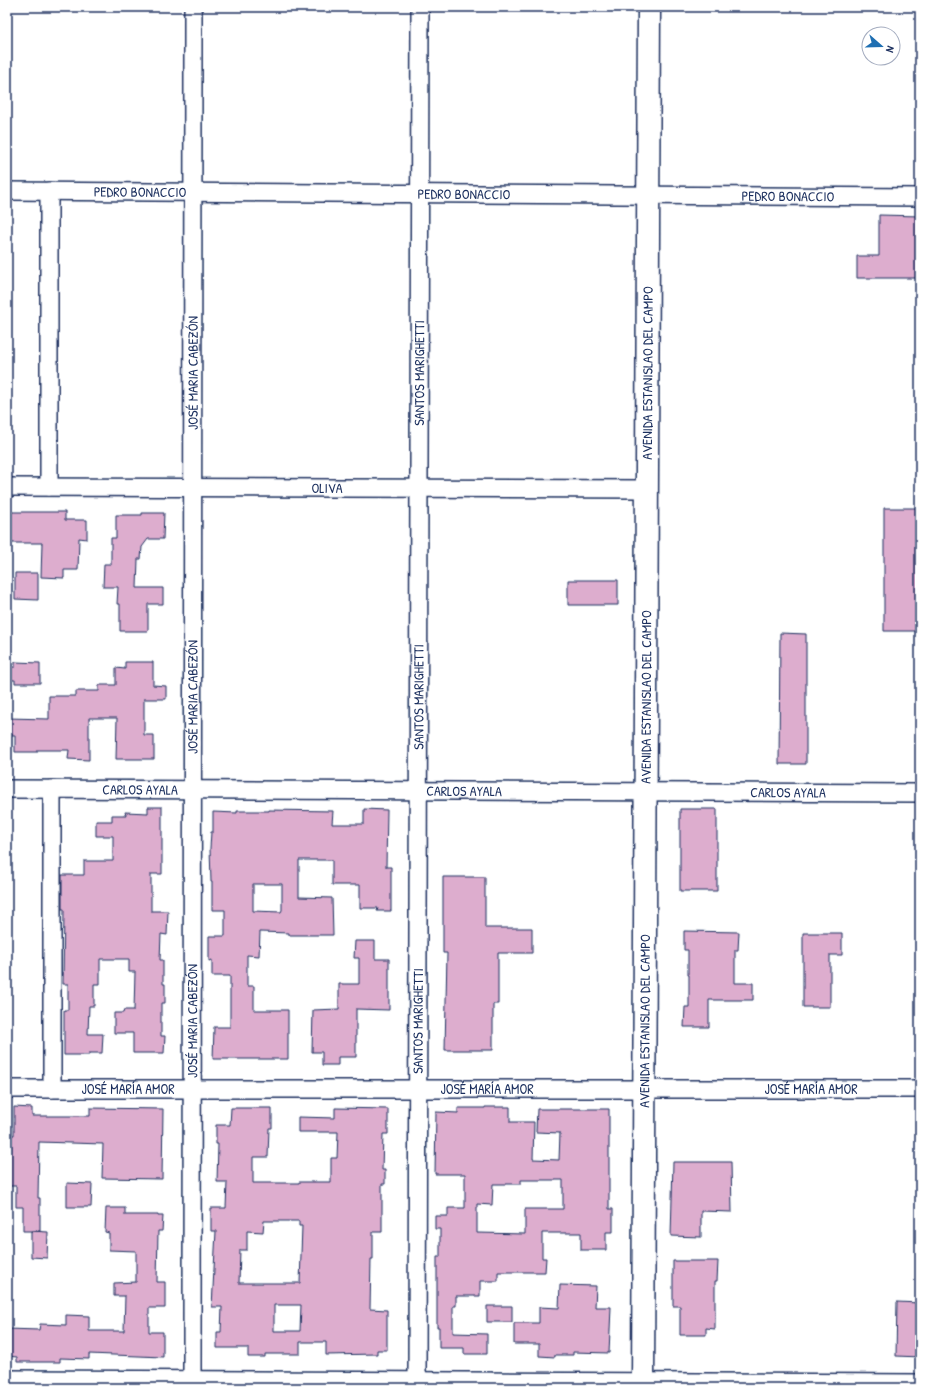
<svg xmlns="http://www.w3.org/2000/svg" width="927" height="1395" font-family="'Patrick Hand',sans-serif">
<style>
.building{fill:#ddadce;stroke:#1b2f5e;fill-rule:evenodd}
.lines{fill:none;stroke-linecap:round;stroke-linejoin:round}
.minor-casing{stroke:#1b2f5e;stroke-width:20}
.secondary-casing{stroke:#1b2f5e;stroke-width:25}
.minor{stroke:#fff;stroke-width:17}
.secondary{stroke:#fff;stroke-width:22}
.labels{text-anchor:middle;stroke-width:3.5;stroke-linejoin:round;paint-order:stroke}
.street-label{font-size:14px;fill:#1b2f5e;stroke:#fff}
</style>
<rect width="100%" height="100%" fill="#fff"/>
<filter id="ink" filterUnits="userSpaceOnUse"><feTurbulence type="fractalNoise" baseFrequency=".025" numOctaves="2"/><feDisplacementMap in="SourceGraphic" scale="8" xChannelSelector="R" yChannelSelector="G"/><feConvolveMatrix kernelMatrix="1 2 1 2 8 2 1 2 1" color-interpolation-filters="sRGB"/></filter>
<g filter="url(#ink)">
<path class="building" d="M 879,215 L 920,216 L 920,278 L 857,278 L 857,256 L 879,256 Z
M 884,508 L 920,508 L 920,631 L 884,631 Z
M 7,512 L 65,512 L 65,520 L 87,520 L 87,539 L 79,538 L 78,570 L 64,570 L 64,578 L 41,577 L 42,543 L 7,543 Z
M 142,513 L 164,513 L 163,539 L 148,539 L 142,547 L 141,559 L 138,559 L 137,588 L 163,588 L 163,604 L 148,604 L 148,631 L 120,631 L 120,604 L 117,604 L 118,587 L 103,587 L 104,564 L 111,564 L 111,538 L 116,538 L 116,515 L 142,515 Z
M 15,573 L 38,573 L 38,600 L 15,599 Z
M 568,580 L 618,580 L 618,605 L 568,605 Z
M 780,633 L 806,634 L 806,764 L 779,764 Z
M 15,662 L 40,663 L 40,683 L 15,683 L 15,680 L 7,680 L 7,667 L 15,667 Z
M 125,662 L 153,662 L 153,685 L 166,686 L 166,699 L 144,699 L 144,735 L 154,735 L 154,759 L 116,759 L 117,718 L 89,718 L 89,760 L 68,759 L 69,750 L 37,750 L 37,752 L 15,752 L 15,735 L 7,735 L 7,718 L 49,719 L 49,696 L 76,696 L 76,691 L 99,691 L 99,685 L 116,685 L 116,668 L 125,669 Z
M 148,807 L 162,807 L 162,874 L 151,874 L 151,911 L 168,911 L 167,935 L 161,934 L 160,960 L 163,960 L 163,984 L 165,984 L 165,1003 L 161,1003 L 161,1036 L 165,1036 L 164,1053 L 133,1053 L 133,1033 L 114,1033 L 114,1013 L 123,1013 L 124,1010 L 134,1010 L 135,972 L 129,972 L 129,959 L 100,959 L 100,984 L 94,984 L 94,1006 L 89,1006 L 88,1034 L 103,1034 L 102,1053 L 89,1053 L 89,1055 L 64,1055 L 64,1010 L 68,1010 L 68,984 L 63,984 L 64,909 L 62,909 L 62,875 L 84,875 L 84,861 L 113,861 L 113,836 L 96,836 L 96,821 L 112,821 L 112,815 L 126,815 L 125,812 L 148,813 Z
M 364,809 L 387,810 L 386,867 L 391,867 L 391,911 L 377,911 L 378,908 L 360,908 L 360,885 L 332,885 L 332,860 L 299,860 L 299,897 L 332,898 L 333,935 L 289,935 L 289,933 L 260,932 L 259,956 L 247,955 L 247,986 L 254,986 L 254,1010 L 288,1010 L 288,1059 L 213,1059 L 214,1027 L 230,1027 L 230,976 L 212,976 L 212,960 L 209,961 L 209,936 L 225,936 L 225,910 L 212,910 L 212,882 L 211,882 L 210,848 L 211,832 L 213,832 L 213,812 L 237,813 L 237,811 L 269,811 L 269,810 L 333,811 L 332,824 L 364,824 ZM 253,884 L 282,884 L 282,910 L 281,912 L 253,911 Z
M 680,809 L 717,809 L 717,891 L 680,891 Z
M 443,877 L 485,877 L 485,928 L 532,928 L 532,953 L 498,953 L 498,1004 L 493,1004 L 493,1050 L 445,1050 L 447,953 L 443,953 Z
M 684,931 L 739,932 L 738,950 L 735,950 L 735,983 L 753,983 L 753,1000 L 709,1000 L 709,1027 L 684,1027 L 685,1007 L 689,1007 L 689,975 L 688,975 L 688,950 L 684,950 Z
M 803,933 L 842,933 L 842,955 L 830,955 L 830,1007 L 803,1007 Z
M 355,941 L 375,941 L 375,959 L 389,959 L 389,1010 L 356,1009 L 356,1057 L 338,1057 L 338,1065 L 322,1065 L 322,1052 L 312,1052 L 313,1010 L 339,1009 L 339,984 L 359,984 L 359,958 L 354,958 Z
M 14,1107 L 32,1108 L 32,1116 L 90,1116 L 90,1108 L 163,1109 L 162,1179 L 102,1178 L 103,1144 L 39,1142 L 38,1198 L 40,1198 L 40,1231 L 23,1231 L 23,1207 L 16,1207 L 16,1186 L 7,1186 L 7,1135 L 14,1135 Z
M 485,1107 L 510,1107 L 510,1122 L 534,1122 L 533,1159 L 559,1160 L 560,1133 L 536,1132 L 537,1109 L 609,1109 L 609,1209 L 613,1209 L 613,1232 L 606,1232 L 606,1250 L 581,1250 L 581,1233 L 542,1233 L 542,1258 L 546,1258 L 545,1272 L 498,1272 L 498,1281 L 480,1281 L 480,1296 L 456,1296 L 456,1306 L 453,1306 L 453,1333 L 487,1334 L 487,1354 L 464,1354 L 464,1348 L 439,1348 L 439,1327 L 437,1327 L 437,1257 L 440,1257 L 440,1229 L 435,1229 L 435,1216 L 448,1216 L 448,1208 L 465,1208 L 465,1174 L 435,1174 L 436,1112 L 458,1113 L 458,1108 L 485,1108 ZM 521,1180 L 563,1180 L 563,1209 L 525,1209 L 525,1234 L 477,1233 L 477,1204 L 492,1205 L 493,1184 L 521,1184 Z
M 231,1108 L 272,1108 L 272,1128 L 269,1128 L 268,1157 L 253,1157 L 253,1183 L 299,1183 L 299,1182 L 331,1182 L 331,1158 L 337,1158 L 338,1132 L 298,1132 L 298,1117 L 335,1118 L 335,1108 L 388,1109 L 388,1134 L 383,1134 L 382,1170 L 385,1170 L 385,1184 L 382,1184 L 382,1232 L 373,1232 L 373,1259 L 371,1259 L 370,1309 L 387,1310 L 387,1350 L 377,1350 L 377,1354 L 326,1355 L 326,1342 L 300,1342 L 300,1354 L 265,1354 L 265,1357 L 248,1357 L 248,1348 L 217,1348 L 217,1332 L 221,1332 L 222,1307 L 212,1307 L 216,1231 L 211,1231 L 211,1208 L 226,1208 L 227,1182 L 217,1182 L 218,1144 L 216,1144 L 216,1125 L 230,1125 ZM 264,1221 L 299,1221 L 299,1226 L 302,1226 L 300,1283 L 239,1283 L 240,1250 L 247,1250 L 247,1231 L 263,1232 ZM 274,1305 L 301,1305 L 300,1331 L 274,1331 Z
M 673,1162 L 731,1162 L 732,1212 L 701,1211 L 701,1237 L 671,1236 Z
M 67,1183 L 92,1184 L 91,1207 L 67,1207 Z
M 106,1208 L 125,1208 L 125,1215 L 158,1215 L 158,1216 L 163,1216 L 162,1231 L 158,1231 L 157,1282 L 165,1282 L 165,1308 L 149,1308 L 149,1332 L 163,1332 L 163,1357 L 89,1354 L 89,1359 L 60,1358 L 60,1362 L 17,1362 L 17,1357 L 7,1356 L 7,1329 L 39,1330 L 40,1324 L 66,1325 L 66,1315 L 89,1316 L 89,1331 L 124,1331 L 125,1296 L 114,1296 L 114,1283 L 136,1282 L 136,1251 L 109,1250 L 109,1233 L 105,1232 Z
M 31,1231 L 48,1232 L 47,1258 L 31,1257 Z
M 673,1261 L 718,1261 L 717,1281 L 715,1281 L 715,1329 L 706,1328 L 706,1335 L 680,1335 L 680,1306 L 673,1306 Z
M 560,1285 L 596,1286 L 595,1307 L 611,1307 L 609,1353 L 573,1352 L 573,1355 L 555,1355 L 555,1357 L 539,1356 L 539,1344 L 514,1344 L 514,1323 L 539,1323 L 539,1307 L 559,1308 Z
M 897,1302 L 920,1303 L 920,1357 L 896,1356 Z
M 487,1306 L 512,1306 L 512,1322 L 487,1322 Z"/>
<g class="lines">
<g class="minor-casing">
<g id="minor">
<path id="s1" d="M 7,191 L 920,197"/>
<path id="s2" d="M 7,487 L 647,489"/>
<path d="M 49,487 L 49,191"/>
<path id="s3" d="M 7,789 L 920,793"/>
<path id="s4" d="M 7,1089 L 920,1089"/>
<path d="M 52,1089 L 52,789"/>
<path d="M 7,1379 L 920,1383"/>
<path id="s5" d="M 192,1388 L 193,7"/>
<path id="s6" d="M 417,1388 L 420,7"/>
</g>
</g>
<g class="secondary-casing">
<g id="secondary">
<path id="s7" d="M 643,1388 L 649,7"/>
</g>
</g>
<use href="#minor" class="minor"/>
<use href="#secondary" class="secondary"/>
</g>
</g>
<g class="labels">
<g class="street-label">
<text dy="5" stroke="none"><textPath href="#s1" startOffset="133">PEDRO BONACCIO</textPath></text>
<text dy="5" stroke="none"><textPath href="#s1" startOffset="457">PEDRO BONACCIO</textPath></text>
<text dy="5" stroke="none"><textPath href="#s1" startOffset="781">PEDRO BONACCIO</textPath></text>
<text dy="5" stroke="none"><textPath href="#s5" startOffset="1015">JOSÉ MARIA CABEZÓN</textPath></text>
<text dy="5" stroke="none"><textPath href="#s6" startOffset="1015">SANTOS MARIGHETTI</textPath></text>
<text dy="5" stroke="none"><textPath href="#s7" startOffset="1015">AVENIDA ESTANISLAO DEL CAMPO</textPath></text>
<text dy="5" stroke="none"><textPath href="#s2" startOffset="320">OLIVA</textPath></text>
<text dy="5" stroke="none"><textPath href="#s6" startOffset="691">SANTOS MARIGHETTI</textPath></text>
<text dy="5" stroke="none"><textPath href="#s5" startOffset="691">JOSÉ MARIA CABEZÓN</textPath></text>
<text dy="5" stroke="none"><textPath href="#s7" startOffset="691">AVENIDA ESTANISLAO DEL CAMPO</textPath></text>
<text dy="5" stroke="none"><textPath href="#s3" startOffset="133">CARLOS AYALA</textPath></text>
<text dy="5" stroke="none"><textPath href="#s3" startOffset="457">CARLOS AYALA</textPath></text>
<text dy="5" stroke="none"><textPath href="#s3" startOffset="781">CARLOS AYALA</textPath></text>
<text dy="5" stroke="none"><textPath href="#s5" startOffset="367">JOSÉ MARIA CABEZÓN</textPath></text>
<text dy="5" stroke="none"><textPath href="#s6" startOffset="367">SANTOS MARIGHETTI</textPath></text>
<text dy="5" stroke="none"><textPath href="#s7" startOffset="367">AVENIDA ESTANISLAO DEL CAMPO</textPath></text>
<text dy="5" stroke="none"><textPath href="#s4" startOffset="121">JOSÉ MARÍA AMOR</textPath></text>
<text dy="5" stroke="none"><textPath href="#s4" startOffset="480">JOSÉ MARÍA AMOR</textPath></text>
<text dy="5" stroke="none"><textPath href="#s4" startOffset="804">JOSÉ MARÍA AMOR</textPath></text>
</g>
</g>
<rect width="927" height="1395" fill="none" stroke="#fff" stroke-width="24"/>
<rect x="12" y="12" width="903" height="1371" fill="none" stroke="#1b2f5e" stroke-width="1.5" filter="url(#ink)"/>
<g transform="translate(881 46) rotate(110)"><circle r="19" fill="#ffffff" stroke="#a4acbf"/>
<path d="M0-3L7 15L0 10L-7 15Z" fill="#1f6fb2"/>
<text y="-6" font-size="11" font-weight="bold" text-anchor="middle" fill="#1b2f5e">N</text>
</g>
</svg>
